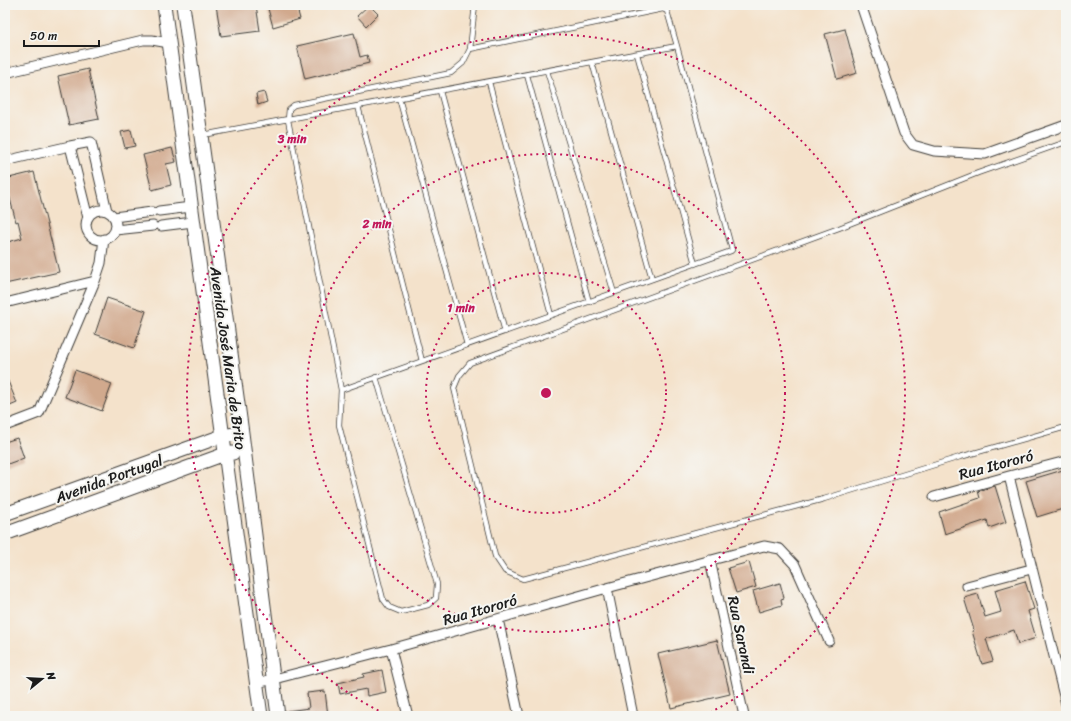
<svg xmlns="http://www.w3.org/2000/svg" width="1071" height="721" font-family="Sriracha,sans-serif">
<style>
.building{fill:#d1a98d}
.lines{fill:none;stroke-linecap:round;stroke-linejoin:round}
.service-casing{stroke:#3c3a36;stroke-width:6}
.minor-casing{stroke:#3c3a36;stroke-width:11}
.secondary-casing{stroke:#3c3a36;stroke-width:15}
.service{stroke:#fff;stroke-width:4.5}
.minor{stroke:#fff;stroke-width:9}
.secondary{stroke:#fff;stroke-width:13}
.ring{fill:none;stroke:#c2185b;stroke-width:2;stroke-dasharray:2 4}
.labels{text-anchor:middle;stroke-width:4;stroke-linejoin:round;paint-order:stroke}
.street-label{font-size:15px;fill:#1c1c1c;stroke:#f6f6f2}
.centre{fill:#c2185b;stroke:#f6f6f2;stroke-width:2}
.ring-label{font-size:12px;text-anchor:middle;font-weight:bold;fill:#c2185b;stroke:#f6f6f2;stroke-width:4;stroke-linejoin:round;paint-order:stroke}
</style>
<rect width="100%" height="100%" fill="#f6f6f2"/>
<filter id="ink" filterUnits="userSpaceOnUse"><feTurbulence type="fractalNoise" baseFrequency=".025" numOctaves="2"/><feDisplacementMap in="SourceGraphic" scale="8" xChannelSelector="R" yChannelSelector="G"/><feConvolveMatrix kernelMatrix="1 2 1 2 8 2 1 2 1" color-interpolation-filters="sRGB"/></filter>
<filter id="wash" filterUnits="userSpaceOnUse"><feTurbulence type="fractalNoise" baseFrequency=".012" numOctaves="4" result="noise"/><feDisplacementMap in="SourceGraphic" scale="16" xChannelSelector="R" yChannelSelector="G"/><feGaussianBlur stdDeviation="0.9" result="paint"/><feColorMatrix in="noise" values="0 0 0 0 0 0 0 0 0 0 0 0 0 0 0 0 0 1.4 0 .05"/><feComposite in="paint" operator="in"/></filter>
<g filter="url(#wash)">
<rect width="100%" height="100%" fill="#f4e2cb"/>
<g id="blocks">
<path class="building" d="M 216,5 L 256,5 L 260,31 L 221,36 Z
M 267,5 L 296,5 L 300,19 L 273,27 Z
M 369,5 L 378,14 L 366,26 L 357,16 Z
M 845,29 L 857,73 L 837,79 L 825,34 Z
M 354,33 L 360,57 L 367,55 L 369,63 L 305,79 L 297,46 Z
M 88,69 L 99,119 L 69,125 L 58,76 Z
M 264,92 L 267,102 L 258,105 L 256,94 Z
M 131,130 L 135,146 L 125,148 L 121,132 Z
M 172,148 L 176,162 L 166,164 L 171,185 L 152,190 L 143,155 Z
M 34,172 L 59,272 L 5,284 L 5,243 L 22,238 L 18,221 L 16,222 L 5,179 Z
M 107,298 L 146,311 L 134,348 L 95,334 Z
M 75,370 L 112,384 L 102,411 L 65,397 Z
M 5,374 L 17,403 L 5,408 Z
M 17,438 L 24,458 L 5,465 L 5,442 Z
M 1066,469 L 1066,508 L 1037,517 L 1026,481 Z
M 995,486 L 1006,522 L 989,528 L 987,520 L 945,534 L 939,512 L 980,498 L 978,491 Z
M 749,562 L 756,587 L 736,593 L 728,568 Z
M 1025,581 L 1034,609 L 1028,611 L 1036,638 L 1018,644 L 1014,630 L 986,639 L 993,661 L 982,664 L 972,631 L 974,630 L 964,598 L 978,594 L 985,617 L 1001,612 L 995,590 Z
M 780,583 L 784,598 L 781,599 L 782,605 L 759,612 L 753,591 Z
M 717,640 L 730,694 L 671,708 L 658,654 Z
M 382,670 L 386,692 L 367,696 L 366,689 L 340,694 L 338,683 L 364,677 L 363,674 Z
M 325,691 L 328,716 L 287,716 L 287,711 L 309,708 L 307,693 Z"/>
</g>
</g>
<g filter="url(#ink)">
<use href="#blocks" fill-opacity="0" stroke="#3c3a36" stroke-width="1"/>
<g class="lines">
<g class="service-casing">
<path id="service" d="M 470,49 L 663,9 L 667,11 L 677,46
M 637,54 L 695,264
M 592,62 L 652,279
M 547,71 L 614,293
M 527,75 L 589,302
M 489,82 L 551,315
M 440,91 L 505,332
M 399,98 L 467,345
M 358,106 L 422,361
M 203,135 L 677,46 L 732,250 L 731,251 L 341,390
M 1066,142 L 978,173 L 839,228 L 470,363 L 459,376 L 454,388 L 495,556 L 505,571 L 523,579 L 824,499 L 960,457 L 1066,427
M 376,377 L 437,584 L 436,598 L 428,605 L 401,612 L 389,607 L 383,599 L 339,425 L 341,390 L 288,120 L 289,109 L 294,105 L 451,73 L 463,63 L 470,49 L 475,5"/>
</g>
<g class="minor-casing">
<path id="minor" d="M 861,5 L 904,133 L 913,145 L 934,151 L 985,154 L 1066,125
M 5,73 L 143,40 L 152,40 L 169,43
M 70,146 L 88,218
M 5,161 L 70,146 L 91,142 L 107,211
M86 225a15 15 0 1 1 30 0a15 15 0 1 1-30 0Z
M 159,211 L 191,207
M 114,217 L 152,212
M 161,226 L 193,222
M 115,230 L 153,226
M 5,303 L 95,281
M 5,426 L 39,413 L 95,281 L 101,263 L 104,239
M 1009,476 L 1066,704
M 934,497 L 1009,476 L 1066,461
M 710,560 L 744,716
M 967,586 L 1031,569
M 607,588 L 633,716
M 498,619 L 519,716
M 391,649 L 408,716
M 256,683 L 274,679 L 391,649 L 607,588 L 764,546 L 780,549 L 795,565 L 829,641"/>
</g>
<g class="secondary-casing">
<path id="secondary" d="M 164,5 L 261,716
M 183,5 L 242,433 L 278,716
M 5,514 L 222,436 L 242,433
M 5,534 L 225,454 L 233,453"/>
</g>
<use href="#service" class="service"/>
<use href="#minor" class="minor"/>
<use href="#secondary" class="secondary"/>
</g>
</g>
<g class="ring">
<circle cx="546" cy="393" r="120"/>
<circle cx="546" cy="393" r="239"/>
<path d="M389 716A359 359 0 1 1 703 716"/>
</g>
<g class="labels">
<g class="street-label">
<text transform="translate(228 358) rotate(82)" y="5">Avenida José Maria de Brito</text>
<text transform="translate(996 465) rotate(-15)" y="5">Rua Itororó</text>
<text transform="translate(109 479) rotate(-20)" y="5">Avenida Portugal</text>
<text transform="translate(480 610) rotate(-16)" y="5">Rua Itororó</text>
<text transform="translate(741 635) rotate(78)" y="5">Rua Sarandi</text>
</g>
</g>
<circle cx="546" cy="393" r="6" class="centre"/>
<g class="ring-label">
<text x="292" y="143">3 min</text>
<text x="377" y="228">2 min</text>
<text x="461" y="312">1 min</text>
</g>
<rect width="1071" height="721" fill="none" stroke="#f6f6f2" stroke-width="20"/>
<g transform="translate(42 679) rotate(72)" stroke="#f6f6f2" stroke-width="3" paint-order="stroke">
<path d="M0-3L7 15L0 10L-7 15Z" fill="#1c1c1c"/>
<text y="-6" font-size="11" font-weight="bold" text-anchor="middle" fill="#1c1c1c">N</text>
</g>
<path d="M24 40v6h75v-6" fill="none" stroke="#1c1c1c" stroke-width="2"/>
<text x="30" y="40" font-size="12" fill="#1c1c1c" stroke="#f6f6f2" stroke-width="3" paint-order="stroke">50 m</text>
</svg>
